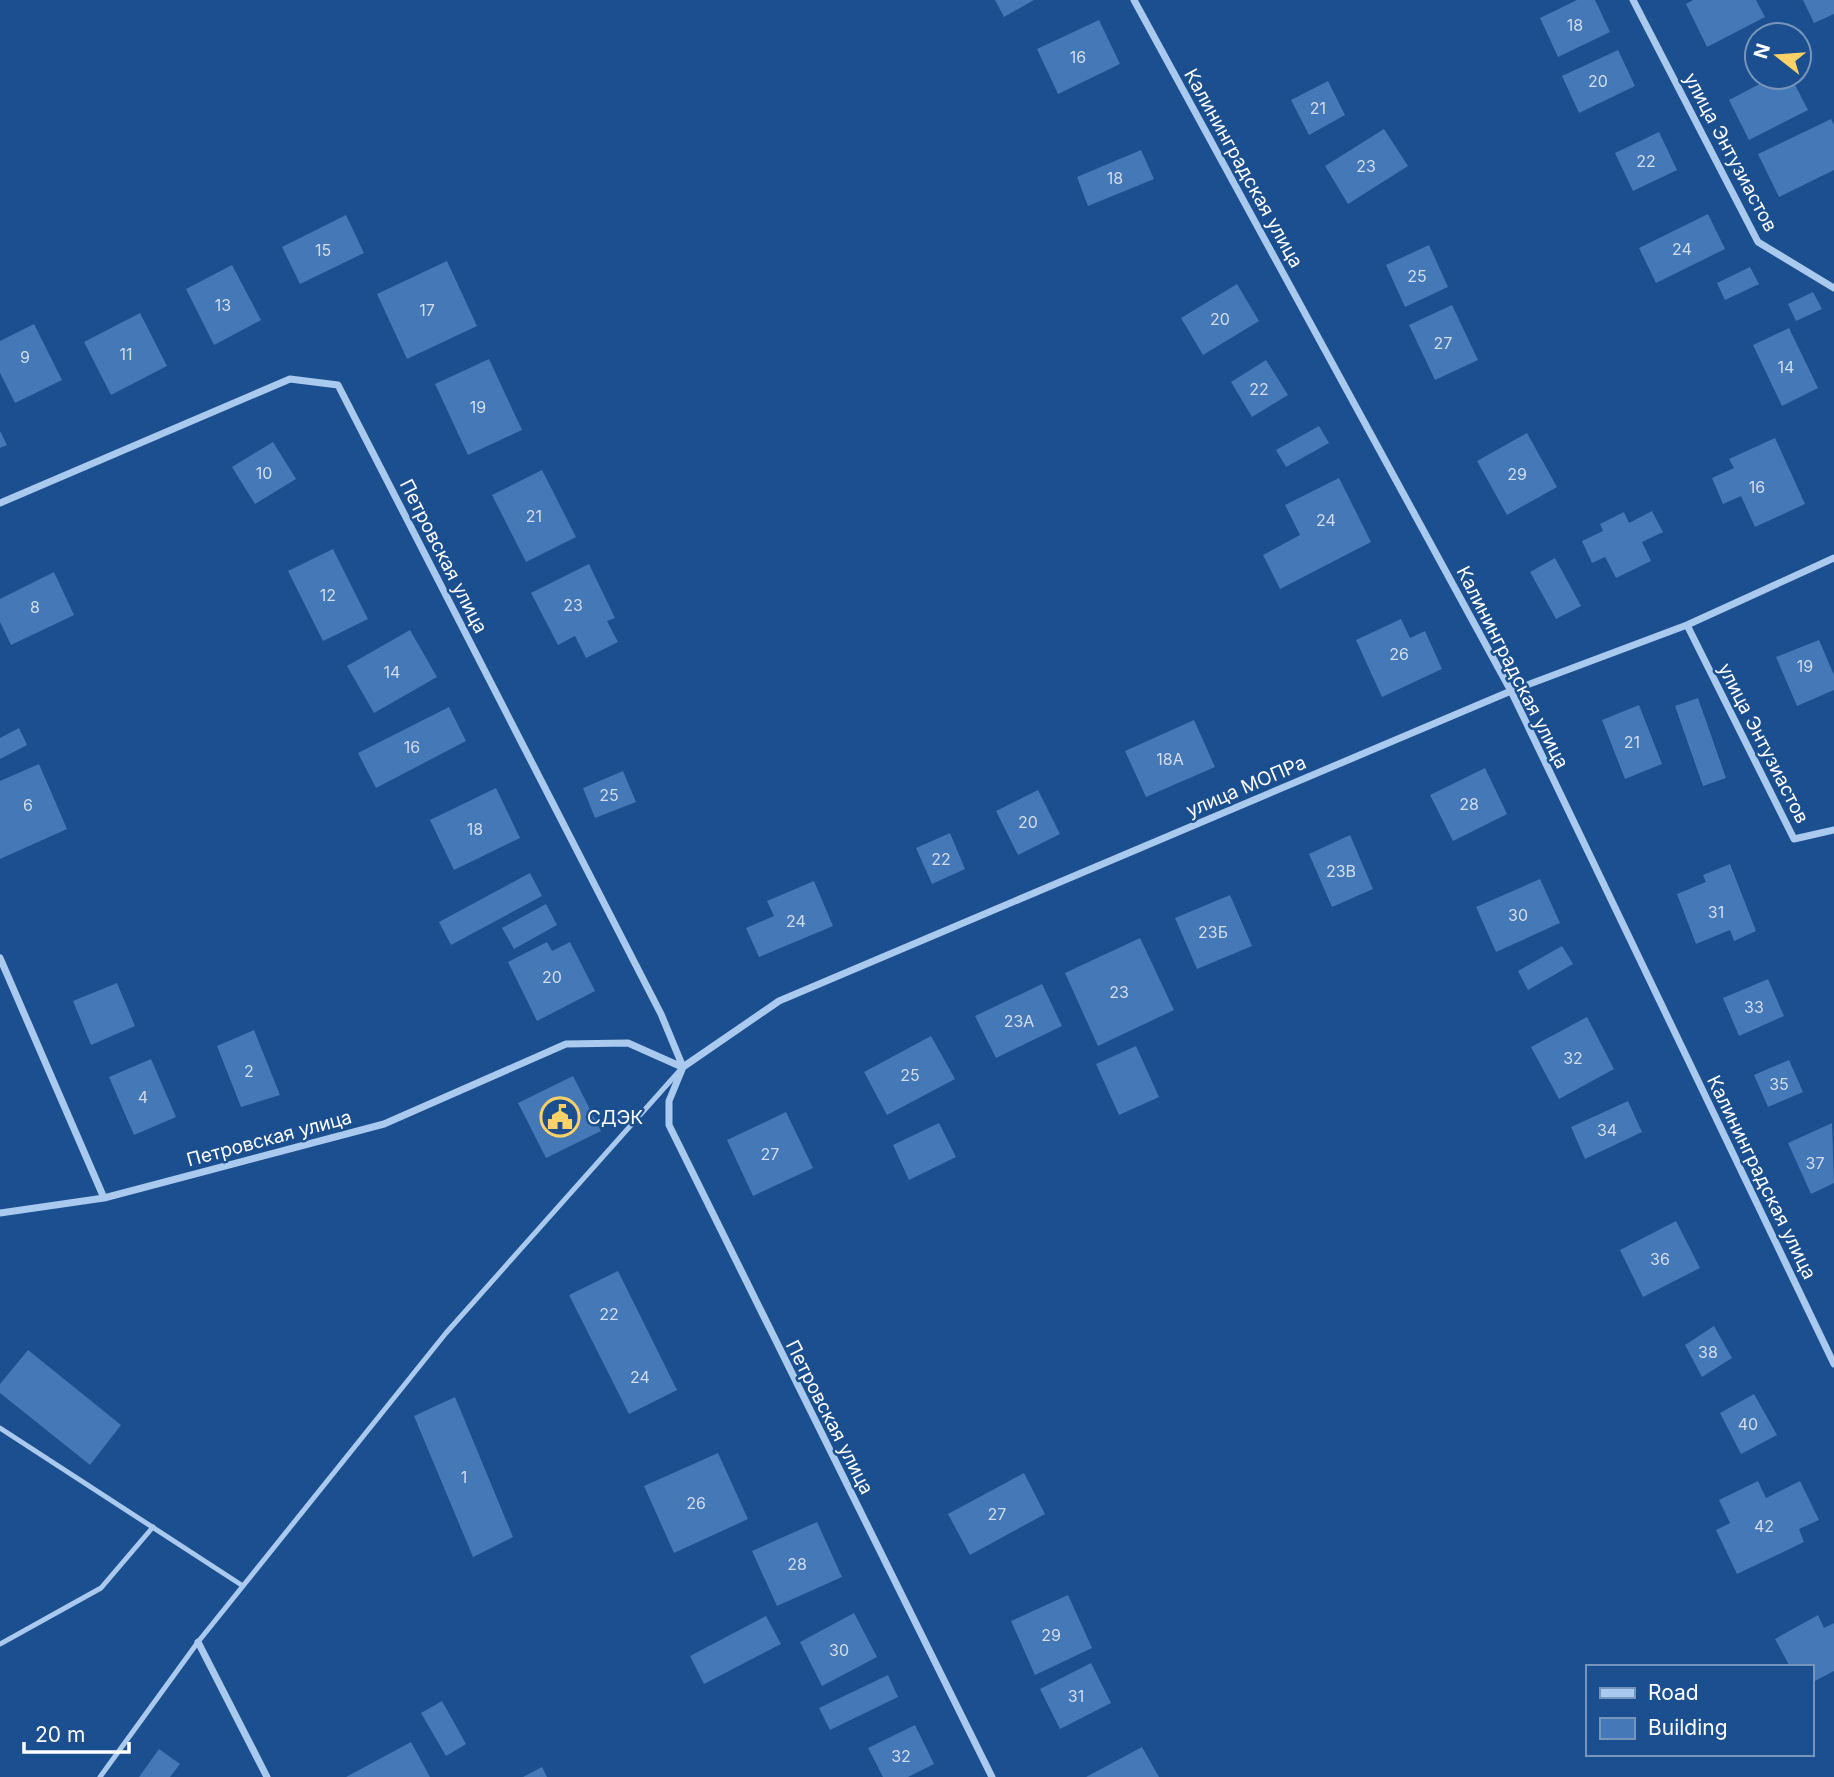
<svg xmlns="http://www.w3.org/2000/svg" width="1834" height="1777" font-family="Inter,sans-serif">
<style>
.building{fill:#4478b7}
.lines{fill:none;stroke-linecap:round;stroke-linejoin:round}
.service{stroke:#a9c9ee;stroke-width:5}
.minor{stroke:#a9c9ee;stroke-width:7}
.labels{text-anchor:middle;stroke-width:5;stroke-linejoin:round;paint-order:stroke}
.number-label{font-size:16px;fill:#d0dded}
.street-label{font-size:19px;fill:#fff;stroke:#1b4f8f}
.poi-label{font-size:19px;fill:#fff;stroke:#1b4f8f;text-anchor:start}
</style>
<rect width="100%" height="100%" fill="#1b4f8f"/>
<path class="building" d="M 995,0 L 1034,0 L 1004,17 Z
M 1577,0 L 1595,0 L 1610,32 L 1558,57 L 1540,18 Z
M 1693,0 L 1756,0 L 1765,17 L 1707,47 L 1686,4 Z
M 1803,0 L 1834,0 L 1834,14 L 1814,23 Z
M 1099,20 L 1120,64 L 1058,94 L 1037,49 Z
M 1618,50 L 1635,86 L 1579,113 L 1562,76 Z
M 1773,77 L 1791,77 L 1808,110 L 1749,140 L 1729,100 Z
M 1328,81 L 1345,115 L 1309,135 L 1291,100 Z
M 1831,119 L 1834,125 L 1834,170 L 1779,197 L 1758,154 Z
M 1384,129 L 1408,166 L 1348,204 L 1325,166 Z
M 1659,132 L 1677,170 L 1633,191 L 1615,153 Z
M 1141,150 L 1154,179 L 1088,206 L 1077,177 Z
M 1708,214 L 1725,249 L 1656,283 L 1639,248 Z
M 346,215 L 364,253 L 300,284 L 282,247 Z
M 1429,245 L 1448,287 L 1405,307 L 1386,265 Z
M 447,261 L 477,326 L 407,359 L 377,294 Z
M 232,265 L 261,320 L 214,345 L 186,289 Z
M 1750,267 L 1759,284 L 1725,300 L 1717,283 Z
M 1237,284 L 1259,321 L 1203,355 L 1181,318 Z
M 1813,292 L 1822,309 L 1796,321 L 1788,304 Z
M 1452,305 L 1478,360 L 1435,380 L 1409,325 Z
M 140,313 L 167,366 L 111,395 L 84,342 Z
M 34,324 L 62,380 L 15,403 L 0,373 L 0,341 Z
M 1789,328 L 1818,388 L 1782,406 L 1753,345 Z
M 489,359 L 522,430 L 468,455 L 435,384 Z
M 1266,360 L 1288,395 L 1252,417 L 1231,382 Z
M 1319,426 L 1329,443 L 1286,467 L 1276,450 Z
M 0,431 L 7,445 L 0,448 Z
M 1527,433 L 1557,487 L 1507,515 L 1477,461 Z
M 1775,438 L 1805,504 L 1755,527 L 1741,496 L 1723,504 L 1712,478 L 1734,468 L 1729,459 Z
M 273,442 L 296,479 L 255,504 L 232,467 Z
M 542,470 L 576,537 L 526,562 L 492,495 Z
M 1339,478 L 1371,542 L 1280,589 L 1263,555 L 1300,535 L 1285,505 Z
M 1652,511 L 1663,532 L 1642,542 L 1651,561 L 1616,578 L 1605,557 L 1592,563 L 1582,541 L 1603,531 L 1600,524 L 1624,512 L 1629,523 Z
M 333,549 L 368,619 L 323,641 L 288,571 Z
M 1555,558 L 1581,606 L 1556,619 L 1530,572 Z
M 589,564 L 615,618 L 607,621 L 618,642 L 586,658 L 575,636 L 558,645 L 531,593 Z
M 54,572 L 74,615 L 11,645 L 0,622 L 0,599 Z
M 1401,619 L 1410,638 L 1425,631 L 1442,669 L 1382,697 L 1356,640 Z
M 410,630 L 437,677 L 374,713 L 347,666 Z
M 1819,640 L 1834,675 L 1834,690 L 1797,706 L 1776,657 Z
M 1698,698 L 1726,778 L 1703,786 L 1675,706 Z
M 1639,705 L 1662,764 L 1625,779 L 1602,720 Z
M 449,707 L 466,741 L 376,788 L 358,753 Z
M 1194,720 L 1215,767 L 1146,797 L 1125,751 Z
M 19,728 L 27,745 L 0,759 L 0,738 Z
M 39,764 L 67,829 L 0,859 L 0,781 Z
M 1485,768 L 1507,814 L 1453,841 L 1430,795 Z
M 623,771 L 636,802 L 595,818 L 583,788 Z
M 496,788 L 520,838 L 454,870 L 430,820 Z
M 1038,790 L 1060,834 L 1018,855 L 996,811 Z
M 950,833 L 965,869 L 932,884 L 916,848 Z
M 1350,835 L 1373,889 L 1332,907 L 1309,854 Z
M 1730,864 L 1756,931 L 1734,941 L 1730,930 L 1696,944 L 1677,894 L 1706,882 L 1703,875 Z
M 530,873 L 542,896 L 451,945 L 439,922 Z
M 1540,879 L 1560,923 L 1496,952 L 1476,907 Z
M 814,881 L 833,926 L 759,957 L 746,928 L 774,916 L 767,901 Z
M 1230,895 L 1252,946 L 1197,969 L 1175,918 Z
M 546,904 L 557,925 L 514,949 L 502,928 Z
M 1140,938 L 1174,1010 L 1098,1046 L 1065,973 Z
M 547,942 L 552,951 L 570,942 L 595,991 L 537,1021 L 508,962 Z
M 1562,946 L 1573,964 L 1528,990 L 1518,971 Z
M 1768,979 L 1784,1016 L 1739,1036 L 1723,998 Z
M 117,983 L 135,1026 L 91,1045 L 73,1001 Z
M 1042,984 L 1062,1026 L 996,1058 L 975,1016 Z
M 1587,1017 L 1614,1069 L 1559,1099 L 1531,1047 Z
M 254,1030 L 280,1095 L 241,1107 L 217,1046 Z
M 931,1036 L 955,1079 L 887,1115 L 864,1072 Z
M 1136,1046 L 1159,1097 L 1119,1115 L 1096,1064 Z
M 151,1059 L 176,1117 L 134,1135 L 109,1077 Z
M 1789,1060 L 1803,1092 L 1768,1107 L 1754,1075 Z
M 573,1076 L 601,1131 L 546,1158 L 518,1103 Z
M 1628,1101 L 1642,1132 L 1585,1159 L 1571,1127 Z
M 786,1112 L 813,1168 L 753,1196 L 727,1140 Z
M 939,1123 L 956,1157 L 909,1180 L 893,1145 Z
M 1832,1123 L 1834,1183 L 1811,1194 L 1788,1143 Z
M 1676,1221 L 1700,1268 L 1643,1297 L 1620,1250 Z
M 618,1271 L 677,1390 L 629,1414 L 569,1295 Z
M 1714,1326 L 1732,1358 L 1702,1377 L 1685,1345 Z
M 28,1350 L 121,1425 L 90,1465 L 0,1393 L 0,1384 Z
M 1754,1394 L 1777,1435 L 1741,1454 L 1720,1413 Z
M 455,1397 L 513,1537 L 473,1557 L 414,1416 Z
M 718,1453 L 748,1519 L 674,1553 L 644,1486 Z
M 1024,1473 L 1045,1514 L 970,1555 L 948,1514 Z
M 1758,1481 L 1766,1498 L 1800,1481 L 1819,1520 L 1799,1529 L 1804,1542 L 1737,1574 L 1716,1530 L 1730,1523 L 1719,1500 Z
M 817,1522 L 842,1577 L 777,1606 L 752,1551 Z
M 1068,1595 L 1092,1648 L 1035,1675 L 1011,1621 Z
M 854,1613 L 877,1657 L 822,1686 L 800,1642 Z
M 1818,1615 L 1824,1628 L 1834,1623 L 1834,1671 L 1811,1683 L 1811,1667 L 1790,1667 L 1775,1639 Z
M 766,1616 L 781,1644 L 704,1684 L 690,1656 Z
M 1091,1663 L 1111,1703 L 1060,1729 L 1040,1689 Z
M 888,1675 L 898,1697 L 830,1730 L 819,1708 Z
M 442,1701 L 466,1744 L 446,1756 L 421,1713 Z
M 915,1725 L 934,1764 L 908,1777 L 883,1777 L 868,1748 Z
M 411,1742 L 430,1777 L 346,1777 Z
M 1142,1747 L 1159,1777 L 1086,1777 Z
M 159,1749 L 180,1764 L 170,1777 L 139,1777 Z
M 542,1767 L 547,1777 L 523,1777 Z"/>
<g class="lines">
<path class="service" d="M 0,1428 L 243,1586
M 0,1644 L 101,1588 L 153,1527
M 100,1777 L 198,1642 L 446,1333 L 681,1069"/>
<path class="minor" d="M 1134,0 L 1511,691 L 1834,1364
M 1633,0 L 1758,242 L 1834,288
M 0,503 L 290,379 L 338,385 L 661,1014 L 683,1067 L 669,1101 L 669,1125 L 992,1777
M 1687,625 L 1794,839 L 1834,830
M 0,958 L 104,1198 L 384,1124 L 566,1044 L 628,1043 L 682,1067
M 683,1067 L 779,1001 L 1511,691 L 1687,625 L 1834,558
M 0,1213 L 104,1198
M 198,1642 L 267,1777"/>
</g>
<defs>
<g id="civic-ring" transform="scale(2.0125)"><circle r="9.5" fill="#1b4f8f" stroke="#ffd166" stroke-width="1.5"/><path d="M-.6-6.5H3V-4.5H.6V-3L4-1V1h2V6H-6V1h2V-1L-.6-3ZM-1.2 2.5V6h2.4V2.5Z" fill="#ffd166"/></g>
</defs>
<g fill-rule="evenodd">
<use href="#civic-ring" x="560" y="1117"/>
</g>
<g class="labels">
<g class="number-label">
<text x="1575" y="31">18</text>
<text x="1078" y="63">16</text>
<text x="1598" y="87">20</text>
<text x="1318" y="114">21</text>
<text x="1646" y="167">22</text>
<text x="1366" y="172">23</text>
<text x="1115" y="184">18</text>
<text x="1682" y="255">24</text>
<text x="323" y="256">15</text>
<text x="1417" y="282">25</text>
<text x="223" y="311">13</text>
<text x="427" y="316">17</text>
<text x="1220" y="325">20</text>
<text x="1443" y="349">27</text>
<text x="126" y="360">11</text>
<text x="25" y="363">9</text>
<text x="1786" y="373">14</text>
<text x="1259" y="395">22</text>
<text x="478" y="413">19</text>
<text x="264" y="479">10</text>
<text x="1517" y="480">29</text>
<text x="1757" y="493">16</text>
<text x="534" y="522">21</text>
<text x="1326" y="526">24</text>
<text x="328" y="601">12</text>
<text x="573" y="611">23</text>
<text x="35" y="613">8</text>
<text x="1399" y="660">26</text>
<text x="1805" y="672">19</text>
<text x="392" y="678">14</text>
<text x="1632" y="748">21</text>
<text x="412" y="753">16</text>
<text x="1170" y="765">18А</text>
<text x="609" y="801">25</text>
<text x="1469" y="810">28</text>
<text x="28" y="811">6</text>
<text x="1028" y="828">20</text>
<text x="475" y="835">18</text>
<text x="941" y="865">22</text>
<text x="1341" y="877">23В</text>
<text x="1716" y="918">31</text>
<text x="1518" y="921">30</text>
<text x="796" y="927">24</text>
<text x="1213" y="938">23Б</text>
<text x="552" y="983">20</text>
<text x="1119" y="998">23</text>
<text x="1754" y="1013">33</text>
<text x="1019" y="1027">23А</text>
<text x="1573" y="1064">32</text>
<text x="249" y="1077">2</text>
<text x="910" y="1081">25</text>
<text x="1779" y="1090">35</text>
<text x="143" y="1103">4</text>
<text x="1607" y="1136">34</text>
<text x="770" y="1160">27</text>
<text x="1815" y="1169">37</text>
<text x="1660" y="1265">36</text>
<text x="609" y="1320">22</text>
<text x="1708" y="1358">38</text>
<text x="640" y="1383">24</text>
<text x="1748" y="1430">40</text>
<text x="464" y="1483">1</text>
<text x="696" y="1509">26</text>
<text x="997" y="1520">27</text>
<text x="1764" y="1532">42</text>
<text x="797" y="1570">28</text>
<text x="1051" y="1641">29</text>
<text x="839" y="1656">30</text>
<text x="1076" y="1702">31</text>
<text x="901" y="1762">32</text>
</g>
<g class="street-label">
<text transform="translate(1731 152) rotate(62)" y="7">улица Энтузиастов</text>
<text transform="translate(1244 168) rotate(61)" y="7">Калининградская улица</text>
<text transform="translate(444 556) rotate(63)" y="7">Петровская улица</text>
<text transform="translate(1513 667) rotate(63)" y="7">Калининградская улица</text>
<text transform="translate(1764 743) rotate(63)" y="7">улица Энтузиастов</text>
<text transform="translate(1246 786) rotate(-23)" y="7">улица МОПРа</text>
<text transform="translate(269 1138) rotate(-15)" y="7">Петровская улица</text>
<text transform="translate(1762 1177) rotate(64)" y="7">Калининградская улица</text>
<text transform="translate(830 1417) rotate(63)" y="7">Петровская улица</text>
</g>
<g class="poi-label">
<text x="587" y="1124">СДЭК</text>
</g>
</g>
<rect x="1586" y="1665" width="228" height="91" fill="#1b4f8f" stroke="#7695bc" stroke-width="2"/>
<rect x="1600" y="1688" width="35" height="10" fill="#a9c9ee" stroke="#7695bc" stroke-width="2"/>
<text x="1648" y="1700" font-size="21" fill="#ffffff">Road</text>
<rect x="1600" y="1718" width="35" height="21" fill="#4478b7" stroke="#7695bc" stroke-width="2"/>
<text x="1648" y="1735" font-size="21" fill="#ffffff">Building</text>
<g transform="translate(1778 56) rotate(287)"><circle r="33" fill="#1b4f8f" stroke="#7695bc" stroke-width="2"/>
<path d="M0-5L12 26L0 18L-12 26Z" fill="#ffd166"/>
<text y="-10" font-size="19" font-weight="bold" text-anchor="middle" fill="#ffffff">N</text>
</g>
<path d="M24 1742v10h105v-10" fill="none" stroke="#ffffff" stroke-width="3.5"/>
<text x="35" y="1742" font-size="21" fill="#ffffff" stroke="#1b4f8f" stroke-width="5" paint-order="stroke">20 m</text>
</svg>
